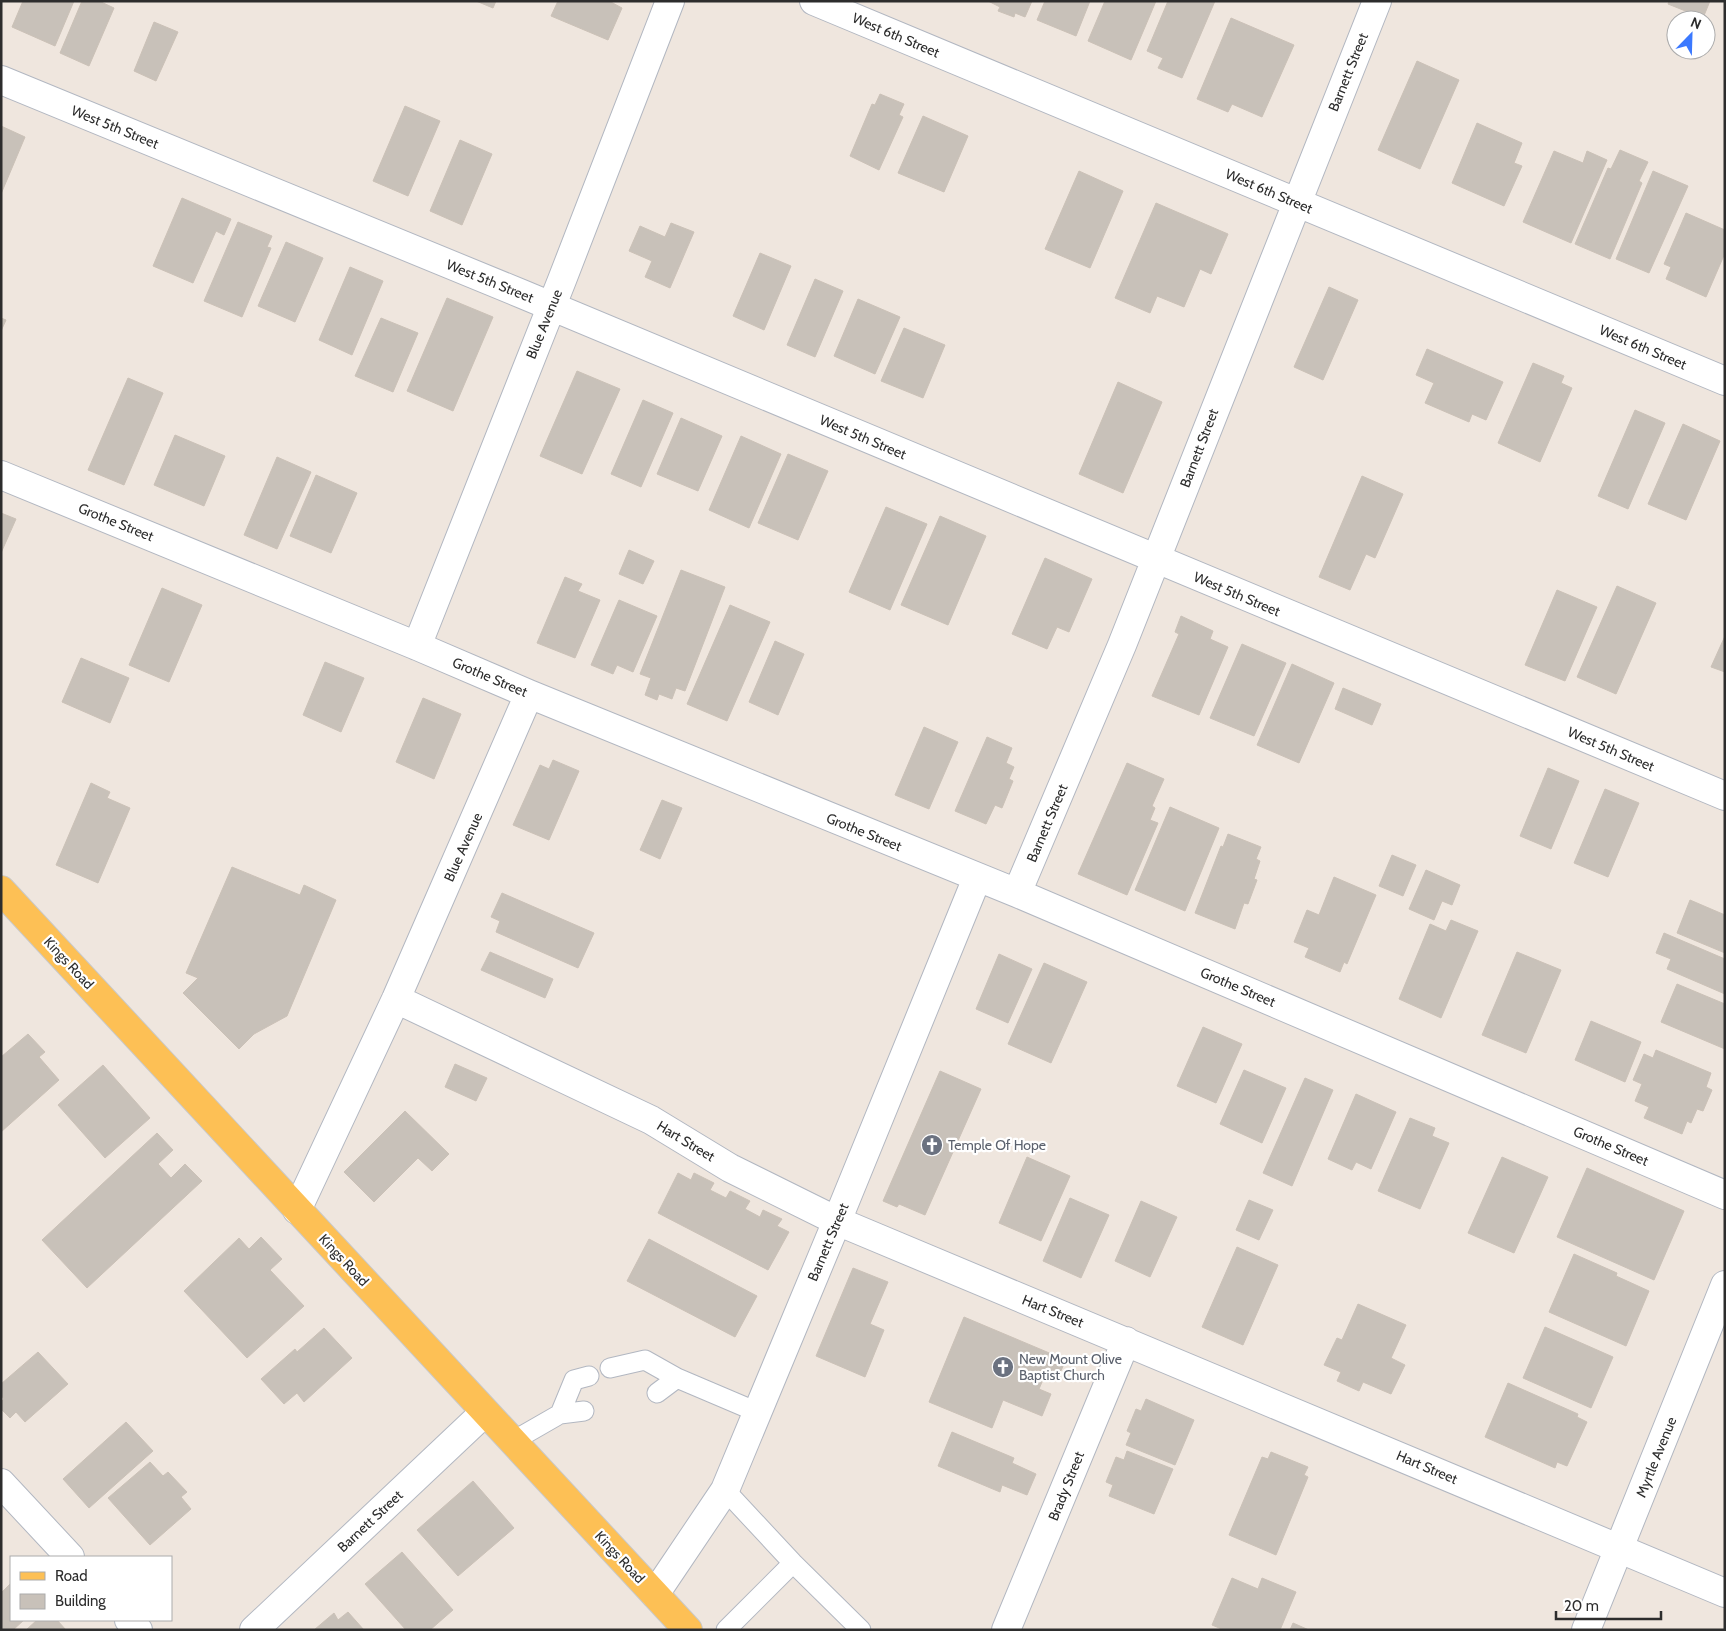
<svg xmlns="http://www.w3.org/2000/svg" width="1726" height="1631" font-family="Cabin,sans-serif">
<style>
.building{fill:#c8c1b9;stroke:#cbc1b7}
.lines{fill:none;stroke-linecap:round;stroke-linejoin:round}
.lane-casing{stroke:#b2b7c1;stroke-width:21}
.street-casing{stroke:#b2b7c1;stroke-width:30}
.secondary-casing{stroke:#b2b7c1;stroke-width:30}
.primary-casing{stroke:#c8c8c8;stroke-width:30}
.lane{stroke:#fff;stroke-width:19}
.street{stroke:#fff;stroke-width:28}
.secondary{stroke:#fff;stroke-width:28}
.primary{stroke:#fdc055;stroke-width:28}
.labels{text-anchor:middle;stroke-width:4.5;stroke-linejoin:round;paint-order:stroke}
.street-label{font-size:14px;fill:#2d2d2d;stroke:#fff}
.worship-label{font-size:14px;fill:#5b616d;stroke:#fff;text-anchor:start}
</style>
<rect width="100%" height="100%" fill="#efe6de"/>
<path class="building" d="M 23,1 L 74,1 L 55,46 L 12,27 Z
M 82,1 L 99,1 L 114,8 L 89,66 L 60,53 Z
M 476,1 L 496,1 L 493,8 Z
M 558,1 L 609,1 L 622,8 L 608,40 L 551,16 Z
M 988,1 L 1032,1 L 1025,17 L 1015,13 L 1014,17 L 998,11 L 1000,7 Z
M 1045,1 L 1090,1 L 1076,36 L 1037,20 Z
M 1105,1 L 1156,1 L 1131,60 L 1088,41 Z
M 1168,1 L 1215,1 L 1182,78 L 1158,68 L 1163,58 L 1147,51 Z
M 1669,1 L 1710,1 L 1703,18 L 1668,4 Z
M 1231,18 L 1294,45 L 1262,117 L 1232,104 L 1228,112 L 1197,99 Z
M 154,22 L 178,32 L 156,81 L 134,71 Z
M 1417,61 L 1459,80 L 1420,169 L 1378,150 Z
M 880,94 L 904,104 L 899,115 L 903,117 L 879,170 L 850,156 L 872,104 L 875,105 Z
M 405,106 L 440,121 L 408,196 L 373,181 Z
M 923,116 L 968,136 L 944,192 L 898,173 Z
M 1477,123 L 1522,143 L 1514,163 L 1522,166 L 1504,206 L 1452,183 Z
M 1,126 L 25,137 L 1,194 Z
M 460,140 L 492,154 L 462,225 L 430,211 Z
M 1620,150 L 1648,162 L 1639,181 L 1642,183 L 1610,259 L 1575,244 L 1608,168 L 1611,169 Z
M 1554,151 L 1583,163 L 1587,151 L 1607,160 L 1571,243 L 1523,222 Z
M 1079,171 L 1123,191 L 1090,268 L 1045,249 Z
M 1653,171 L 1688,186 L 1649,273 L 1616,259 Z
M 182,198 L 231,219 L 224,235 L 216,231 L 193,283 L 153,266 Z
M 1156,203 L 1228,234 L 1211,274 L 1200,269 L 1184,307 L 1157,296 L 1150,313 L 1115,298 Z
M 1686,213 L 1725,230 L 1725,253 L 1706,297 L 1666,279 L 1671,267 L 1664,264 Z
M 238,222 L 272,236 L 267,247 L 271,248 L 242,317 L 204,301 Z
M 671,223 L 694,232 L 670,288 L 645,277 L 652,261 L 629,251 L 640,226 L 665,237 Z
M 286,242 L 323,258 L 295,322 L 258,306 Z
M 760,253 L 791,266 L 764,330 L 733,316 Z
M 350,267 L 383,281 L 352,355 L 319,340 Z
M 815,279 L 843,291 L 815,357 L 787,345 Z
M 1329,287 L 1358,300 L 1323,380 L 1294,367 Z
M 447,298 L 493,317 L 453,411 L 407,391 Z
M 858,299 L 900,317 L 875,374 L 834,356 Z
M 1,318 L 6,320 L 1,331 Z
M 381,318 L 418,333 L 393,392 L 355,376 Z
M 904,328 L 945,345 L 923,398 L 881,381 Z
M 1427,349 L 1503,382 L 1486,420 L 1472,414 L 1469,422 L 1425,403 L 1434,383 L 1416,375 Z
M 1533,363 L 1564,376 L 1561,383 L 1572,388 L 1540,462 L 1498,443 Z
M 577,371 L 620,389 L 582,474 L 540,456 Z
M 128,378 L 163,393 L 124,485 L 88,470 Z
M 1118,382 L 1162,402 L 1123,493 L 1079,474 Z
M 643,400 L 673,413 L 641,487 L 611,474 Z
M 1635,410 L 1665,423 L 1628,509 L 1598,496 Z
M 681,418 L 722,436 L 698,491 L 657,474 Z
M 1683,424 L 1720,441 L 1686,520 L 1648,504 Z
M 175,435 L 225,456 L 204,506 L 154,485 Z
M 741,436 L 781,454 L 749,528 L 709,510 Z
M 788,454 L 828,471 L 798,540 L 758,523 Z
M 277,457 L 311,472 L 277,549 L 244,535 Z
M 316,475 L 357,493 L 331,553 L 290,536 Z
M 1362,476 L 1403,494 L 1375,558 L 1366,554 L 1350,590 L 1319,577 Z
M 886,507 L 927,524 L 890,610 L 849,592 Z
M 1,513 L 16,519 L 1,553 Z
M 940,516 L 986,536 L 948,625 L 901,605 Z
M 629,550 L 654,561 L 643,584 L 619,574 Z
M 1045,558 L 1092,579 L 1069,632 L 1057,627 L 1047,649 L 1012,634 Z
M 681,570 L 725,587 L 685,691 L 676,688 L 672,699 L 659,694 L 657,700 L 645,695 L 651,678 L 640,674 Z
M 565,577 L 582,584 L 578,591 L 600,600 L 575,658 L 537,643 Z
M 1617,586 L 1656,603 L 1616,694 L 1577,677 Z
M 162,588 L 202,605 L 169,682 L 129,665 Z
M 1557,590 L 1597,607 L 1565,681 L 1525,665 Z
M 619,600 L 657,616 L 633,672 L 617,665 L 613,674 L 591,665 Z
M 730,605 L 770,622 L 727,721 L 687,704 Z
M 1181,616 L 1213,631 L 1210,639 L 1228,647 L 1199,715 L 1152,696 L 1179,634 L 1175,632 Z
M 1725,636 L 1725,672 L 1711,667 Z
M 775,641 L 804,654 L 778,715 L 749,702 Z
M 1242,644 L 1286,663 L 1254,736 L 1210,718 Z
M 81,658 L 129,678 L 110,723 L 62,702 Z
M 325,662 L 364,678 L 341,732 L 303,715 Z
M 1292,664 L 1334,683 L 1299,763 L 1257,745 Z
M 1343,688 L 1381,704 L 1372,725 L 1335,709 Z
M 423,698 L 461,714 L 434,779 L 396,762 Z
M 924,727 L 958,742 L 929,809 L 895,795 Z
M 987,737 L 1012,748 L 1006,763 L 1014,767 L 1009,779 L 1013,781 L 1002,808 L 995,805 L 986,824 L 955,811 Z
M 553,760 L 579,771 L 549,840 L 513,825 L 540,765 L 549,769 Z
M 1127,763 L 1164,779 L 1152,806 L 1155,808 L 1150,820 L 1158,823 L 1127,895 L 1078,874 Z
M 1548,768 L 1579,781 L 1551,849 L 1520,836 Z
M 91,783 L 110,792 L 107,798 L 130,808 L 98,883 L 56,865 Z
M 1605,789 L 1639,803 L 1608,877 L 1574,863 Z
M 662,800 L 682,808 L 660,859 L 640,850 Z
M 1170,807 L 1219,828 L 1185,911 L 1135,890 Z
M 1228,834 L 1261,847 L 1256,859 L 1260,861 L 1254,879 L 1257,880 L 1248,904 L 1244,903 L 1235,929 L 1195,913 L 1221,846 L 1223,847 Z
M 1392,855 L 1416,865 L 1403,896 L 1379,886 Z
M 232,867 L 300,895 L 304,885 L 336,900 L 287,1016 L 254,1034 L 239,1049 L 183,993 L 198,978 L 186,973 Z
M 1426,870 L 1460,885 L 1452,905 L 1442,901 L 1434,920 L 1409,909 Z
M 1334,877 L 1376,895 L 1347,964 L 1344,962 L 1340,972 L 1305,957 L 1309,948 L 1294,942 L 1307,910 L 1319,915 Z
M 502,893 L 594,933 L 578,968 L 496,932 L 500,921 L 491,917 Z
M 1690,900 L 1725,915 L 1725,953 L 1677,933 Z
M 1451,920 L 1478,931 L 1441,1018 L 1399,999 L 1430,924 L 1446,931 Z
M 1664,933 L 1725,959 L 1725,994 L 1667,969 L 1671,959 L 1656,953 Z
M 490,952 L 553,979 L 545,998 L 481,970 Z
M 1517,952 L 1561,970 L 1526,1053 L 1482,1035 Z
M 999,954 L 1032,969 L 1008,1023 L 976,1009 Z
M 1044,963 L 1087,982 L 1051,1063 L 1008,1044 Z
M 1677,984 L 1725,1004 L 1725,1049 L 1661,1022 Z
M 1591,1021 L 1641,1042 L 1625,1082 L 1575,1060 Z
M 1203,1027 L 1242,1044 L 1216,1103 L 1177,1086 Z
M 28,1034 L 45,1052 L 39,1057 L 59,1080 L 1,1132 L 1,1057 Z
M 1656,1050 L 1711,1073 L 1706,1087 L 1712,1090 L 1703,1111 L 1697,1109 L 1691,1123 L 1687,1121 L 1682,1134 L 1644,1118 L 1649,1107 L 1635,1101 L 1642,1084 L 1633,1080 L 1644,1054 L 1653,1058 Z
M 455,1064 L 487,1078 L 476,1101 L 445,1087 Z
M 103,1065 L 150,1118 L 105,1158 L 58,1105 Z
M 1244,1070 L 1286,1088 L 1262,1143 L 1220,1124 Z
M 940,1071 L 981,1089 L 925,1215 L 899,1204 L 897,1207 L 883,1201 Z
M 1305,1078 L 1333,1090 L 1292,1186 L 1263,1173 Z
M 1356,1094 L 1396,1112 L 1371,1169 L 1356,1162 L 1352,1170 L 1328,1159 Z
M 405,1111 L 449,1154 L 432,1171 L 418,1158 L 374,1202 L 344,1172 Z
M 1410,1118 L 1435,1128 L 1432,1136 L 1449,1143 L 1420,1209 L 1378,1191 Z
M 157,1133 L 173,1150 L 158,1164 L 171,1178 L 185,1164 L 202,1181 L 87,1288 L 42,1240 Z
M 1027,1157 L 1070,1176 L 1041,1241 L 999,1223 Z
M 1502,1157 L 1548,1177 L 1514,1253 L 1468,1233 Z
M 1587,1168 L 1684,1211 L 1654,1280 L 1557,1237 Z
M 678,1173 L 691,1180 L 694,1173 L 714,1183 L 710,1190 L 726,1198 L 730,1191 L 750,1201 L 745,1209 L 760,1217 L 763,1210 L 782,1219 L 777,1226 L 789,1232 L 768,1270 L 658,1213 Z
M 1070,1198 L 1109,1215 L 1081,1278 L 1043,1261 Z
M 1249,1200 L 1273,1210 L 1259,1240 L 1236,1230 Z
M 1141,1201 L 1177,1217 L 1150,1277 L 1115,1261 Z
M 261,1237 L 282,1259 L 270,1270 L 304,1306 L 247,1358 L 184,1291 L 239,1238 L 249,1249 Z
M 649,1239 L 757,1296 L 735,1337 L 627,1281 Z
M 1237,1247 L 1278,1265 L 1243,1345 L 1202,1327 Z
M 1574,1254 L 1617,1273 L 1616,1276 L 1649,1291 L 1626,1346 L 1549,1312 Z
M 853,1268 L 888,1282 L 870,1324 L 884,1330 L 865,1377 L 816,1356 Z
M 1358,1304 L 1406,1325 L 1391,1358 L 1405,1365 L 1391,1394 L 1363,1382 L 1359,1391 L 1337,1381 L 1341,1372 L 1324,1365 L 1337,1338 L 1342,1340 Z
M 964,1317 L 1066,1360 L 1057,1379 L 1045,1375 L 1039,1389 L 1051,1394 L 1042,1416 L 1003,1400 L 992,1428 L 929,1402 Z
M 1545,1327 L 1613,1357 L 1591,1408 L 1523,1378 Z
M 324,1328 L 352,1358 L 304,1402 L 297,1393 L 284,1404 L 261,1379 L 295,1349 L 297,1352 Z
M 38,1352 L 68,1384 L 25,1422 L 16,1412 L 10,1418 L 1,1409 L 1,1402 L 4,1399 L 1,1395 L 1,1384 Z
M 1508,1383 L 1578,1414 L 1577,1417 L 1587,1422 L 1567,1466 L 1557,1462 L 1555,1468 L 1485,1437 Z
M 1146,1399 L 1194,1420 L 1175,1465 L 1126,1445 L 1131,1433 L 1127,1431 L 1136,1409 L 1141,1411 Z
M 126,1422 L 153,1451 L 89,1508 L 63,1479 Z
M 952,1432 L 1014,1458 L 1012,1463 L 1036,1474 L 1027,1495 L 1002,1485 L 1000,1492 L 938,1466 Z
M 1127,1451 L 1173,1469 L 1154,1514 L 1109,1496 L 1113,1485 L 1106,1482 L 1116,1457 L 1124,1460 Z
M 1271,1452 L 1308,1467 L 1304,1475 L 1308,1477 L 1276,1555 L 1229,1535 L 1262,1457 L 1268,1459 Z
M 150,1462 L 163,1476 L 168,1472 L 187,1492 L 181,1497 L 191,1509 L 150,1545 L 108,1498 Z
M 473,1481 L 514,1528 L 458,1576 L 417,1530 Z
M 402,1552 L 453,1610 L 430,1630 L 406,1630 L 365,1584 Z
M 1232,1578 L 1258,1589 L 1262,1578 L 1296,1592 L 1280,1630 L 1224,1630 L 1212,1625 Z
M 11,1583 L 11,1620 L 24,1620 L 13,1630 L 1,1630 L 1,1593 Z
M 348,1612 L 364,1630 L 314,1630 L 334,1613 L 338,1620 Z
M 37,1620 L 57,1620 L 66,1630 L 26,1630 Z
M 1293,1623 L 1309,1630 L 1290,1630 Z"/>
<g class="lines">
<g class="lane-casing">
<path id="lane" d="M 610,1368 L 645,1360 L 677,1378 L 757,1412
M 657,1393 L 677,1378
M 560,1414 L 574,1380 L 589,1376
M 513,1441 L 560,1414 L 584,1411
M 725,1490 L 793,1563 L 861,1630
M 726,1630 L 793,1563"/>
</g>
<g class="street-casing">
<path id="street" d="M 814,1 L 1725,381
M 1,80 L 522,294 L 1725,796
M 1,475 L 417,646 L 529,694 L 1017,893 L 1725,1195
M 417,646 L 562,280 L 670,1
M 1017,893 L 1122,645 L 1377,1
M 396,999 L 651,1120 L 730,1168 L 837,1221 L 1725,1593
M 297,1210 L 396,999 L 529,694
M 1,1483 L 70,1557
M 655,1594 L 725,1490 L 837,1221 L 977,878
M 129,1620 L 138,1630
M 254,1630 L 485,1412
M 1006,1630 L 1126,1341"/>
</g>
<g class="secondary-casing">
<path id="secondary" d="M 1586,1630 L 1725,1285"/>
</g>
<g class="primary-casing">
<path id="primary" d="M 1,890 L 688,1630"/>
</g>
<use href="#lane" class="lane"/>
<use href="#street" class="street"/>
<use href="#secondary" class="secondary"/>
<use href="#primary" class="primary"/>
</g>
<defs>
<g id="church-disc" transform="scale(1.125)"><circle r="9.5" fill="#6b7280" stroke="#fff"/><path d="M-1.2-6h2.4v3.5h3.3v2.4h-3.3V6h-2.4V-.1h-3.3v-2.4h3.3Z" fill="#fff"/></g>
</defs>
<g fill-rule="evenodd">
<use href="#church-disc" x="932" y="1145"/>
<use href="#church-disc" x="1003" y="1367"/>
</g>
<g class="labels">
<g class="street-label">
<text transform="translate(896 35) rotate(23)" y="5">West 6th Street</text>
<text transform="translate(1348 72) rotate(-68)" y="5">Barnett Street</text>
<text transform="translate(115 127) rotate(22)" y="5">West 5th Street</text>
<text transform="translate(1269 191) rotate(23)" y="5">West 6th Street</text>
<text transform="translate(490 281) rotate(22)" y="5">West 5th Street</text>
<text transform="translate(544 324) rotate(-68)" y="5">Blue Avenue</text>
<text transform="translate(1643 347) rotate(23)" y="5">West 6th Street</text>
<text transform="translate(863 437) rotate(23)" y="5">West 5th Street</text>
<text transform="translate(1199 448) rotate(-69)" y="5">Barnett Street</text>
<text transform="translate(116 522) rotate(22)" y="5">Grothe Street</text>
<text transform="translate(1237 594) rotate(23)" y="5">West 5th Street</text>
<text transform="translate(490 677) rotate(23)" y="5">Grothe Street</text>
<text transform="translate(1611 749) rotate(23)" y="5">West 5th Street</text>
<text transform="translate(1047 823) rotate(-67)" y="5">Barnett Street</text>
<text transform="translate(864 832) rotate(22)" y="5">Grothe Street</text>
<text transform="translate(463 847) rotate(-66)" y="5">Blue Avenue</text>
<text transform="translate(69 963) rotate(47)" y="5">Kings Road</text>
<text transform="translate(1238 987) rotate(23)" y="5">Grothe Street</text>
<text transform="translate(686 1141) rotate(31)" y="5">Hart Street</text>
<text transform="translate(1611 1146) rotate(23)" y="5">Grothe Street</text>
<text transform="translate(828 1242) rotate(-67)" y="5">Barnett Street</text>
<text transform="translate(344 1260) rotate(47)" y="5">Kings Road</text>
<text transform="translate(1053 1311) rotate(22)" y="5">Hart Street</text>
<text transform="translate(1656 1457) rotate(-68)" y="5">Myrtle Avenue</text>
<text transform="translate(1427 1467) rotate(23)" y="5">Hart Street</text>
<text transform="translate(1066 1486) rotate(-68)" y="5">Brady Street</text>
<text transform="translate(370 1521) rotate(-43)" y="5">Barnett Street</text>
<text transform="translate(620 1557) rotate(47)" y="5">Kings Road</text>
</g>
<g class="worship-label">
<text x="948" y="1150">Temple Of Hope</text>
<text x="1019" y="1364">New Mount Olive<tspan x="1019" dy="16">Baptist Church</tspan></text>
</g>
</g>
<rect width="1726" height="1631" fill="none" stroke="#2d2d2d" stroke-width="5"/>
<rect x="10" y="1556" width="162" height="65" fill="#ffffff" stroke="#ababab"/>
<rect x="20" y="1572" width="25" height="8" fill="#fdc055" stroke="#ababab"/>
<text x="55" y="1581" font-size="15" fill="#2d2d2d">Road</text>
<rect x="20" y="1594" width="25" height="15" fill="#c8c1b9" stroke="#ababab"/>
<text x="55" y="1606" font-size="15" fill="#2d2d2d">Building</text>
<g transform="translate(1691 35) rotate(23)"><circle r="24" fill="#ffffff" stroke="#ababab"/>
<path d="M0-4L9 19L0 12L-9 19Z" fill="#3b79ff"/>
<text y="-8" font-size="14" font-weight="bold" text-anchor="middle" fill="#2d2d2d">N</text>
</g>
<path d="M1556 1611v8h105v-8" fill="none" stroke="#2d2d2d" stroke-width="2.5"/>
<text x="1564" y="1611" font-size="15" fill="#2d2d2d" stroke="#ffffff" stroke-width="4" paint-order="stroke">20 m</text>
</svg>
